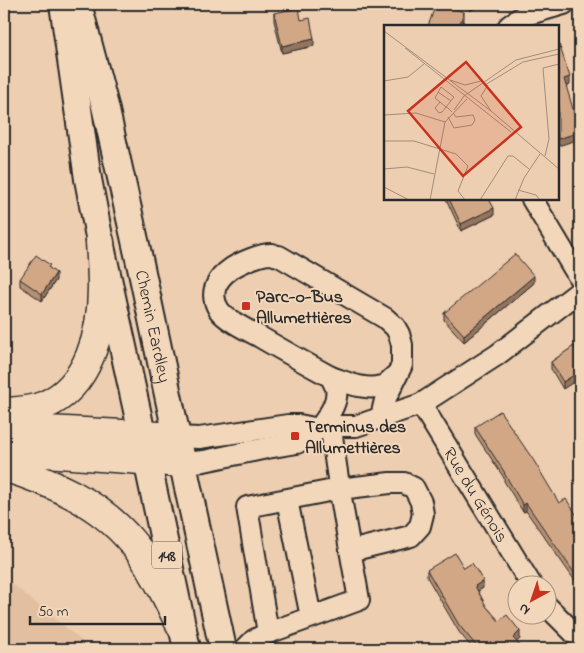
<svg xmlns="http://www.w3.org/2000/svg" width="584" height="653" font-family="'Indie Flower',sans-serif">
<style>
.built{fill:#e2bfa1}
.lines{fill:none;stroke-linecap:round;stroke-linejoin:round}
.minor-casing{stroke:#2b2b2b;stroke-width:24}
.major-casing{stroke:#2b2b2b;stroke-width:30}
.highway-casing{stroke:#2b2b2b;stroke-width:31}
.minor{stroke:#f3d7ba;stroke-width:20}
.major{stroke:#f3d7ba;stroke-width:26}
.highway{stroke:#f3d7ba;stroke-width:28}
.wall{fill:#b59073;stroke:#2b2b2b}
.shaded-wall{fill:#93755e;stroke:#2b2b2b}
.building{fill:#d2a786;stroke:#2b2b2b}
.poi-dot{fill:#c8321e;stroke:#f3d7ba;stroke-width:2}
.labels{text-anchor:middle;stroke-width:4;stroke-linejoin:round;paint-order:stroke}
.shield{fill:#f3d7ba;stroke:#675f56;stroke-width:1}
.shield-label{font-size:16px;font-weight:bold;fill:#2b2b2b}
.poi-label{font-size:18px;font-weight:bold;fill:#2b2b2b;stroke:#f3d7ba;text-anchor:start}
.street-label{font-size:18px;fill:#2b2b2b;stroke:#f3d7ba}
.inset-road{fill:none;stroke:#a08d7b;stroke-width:1}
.view{fill:#c8321e;fill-opacity:0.15;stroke:#c8321e;stroke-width:2.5}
.inset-edge{fill:none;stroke:#2b2b2b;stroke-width:2.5}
</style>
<rect width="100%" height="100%" fill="#eeceb0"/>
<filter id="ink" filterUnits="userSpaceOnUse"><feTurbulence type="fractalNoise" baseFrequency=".02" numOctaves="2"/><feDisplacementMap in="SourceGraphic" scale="10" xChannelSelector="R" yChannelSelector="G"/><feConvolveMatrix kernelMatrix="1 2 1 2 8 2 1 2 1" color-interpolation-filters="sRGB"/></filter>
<g filter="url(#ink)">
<path class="built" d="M 4,577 L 92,649 L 4,649 Z"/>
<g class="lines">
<g class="minor-casing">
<g id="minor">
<path d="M 509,26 L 523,16 L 564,4"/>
<path d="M 532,199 L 580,279"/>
<path d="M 331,377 C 346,382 365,391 381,386 C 387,385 392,378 397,374"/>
<path id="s1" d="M 421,404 L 532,586"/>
<path d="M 331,426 C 337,484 349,542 359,600 L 268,633 L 247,507 L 339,489 L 390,483 L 404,483 L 414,488 L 421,502 L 423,514 L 420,526 L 411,536 L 350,551"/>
<path d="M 319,429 C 327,417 339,403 336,388 C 335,385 332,380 331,377 C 307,364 284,351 260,337 C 249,331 226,320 219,310 C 208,293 217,278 232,268 C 240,263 262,253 272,254 C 274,255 277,256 279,256 L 385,318 L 395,327 L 399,334 L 402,345 L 402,365 L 385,400 L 381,417"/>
<path d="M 177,437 L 199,438 L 288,425 L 299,425 L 319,429"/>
<path d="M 183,463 L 204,461 L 267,448 L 297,443 L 319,429 L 331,426 L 356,426 L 421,404 L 497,355 L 580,291"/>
<path d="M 287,500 L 311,617"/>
<path d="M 546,605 L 580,639"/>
<path d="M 245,649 L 254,640 L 268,633"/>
</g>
</g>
<g class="major-casing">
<g id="major">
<path d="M 63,4 L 88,179 L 100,242 L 138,415 L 147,460 L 187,649"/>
<path id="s2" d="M 78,4 L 105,106 L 140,263 L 177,437 L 223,649"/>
</g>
</g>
<g class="highway-casing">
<path id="highway" d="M 4,412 C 18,411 32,411 45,405 C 89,386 102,332 102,288 C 102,273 101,257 100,242
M 4,427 L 29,429 L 177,437
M 4,450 L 73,455 L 183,463
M 4,467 C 51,482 99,502 132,542 C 153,567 167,599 182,628"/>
</g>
<use href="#minor" class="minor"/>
<use href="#major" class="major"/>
<use href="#highway" class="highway"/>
</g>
<path class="wall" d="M 465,4 L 481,4 L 470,11 Z
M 274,13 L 301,20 L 314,46 L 282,53 L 274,21 Z
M 580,192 L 580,204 L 578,201 L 578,194 Z
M 446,199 L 489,199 L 494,215 L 461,231 Z
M 50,268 L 56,280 L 42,301 L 20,286 L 20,279 Z
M 534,283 L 464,342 L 444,320 L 444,313 Z
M 574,346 L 563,389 L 551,369 L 551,362 Z
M 475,427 L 559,503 L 580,520 L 580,585 L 573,578 L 526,511 L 523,512 L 504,481 L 504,478 L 475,434 Z
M 464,568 L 483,588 L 478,591 L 486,606 L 499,621 L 520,639 L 516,642 L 523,649 L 473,649 L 459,632 L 427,577 L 427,570 Z"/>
<path class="shaded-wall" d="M 470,4 L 481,4 L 470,11 Z
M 464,12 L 464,20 L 462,26 L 459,26 Z
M 314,39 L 314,46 L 282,53 L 282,46 Z
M 570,77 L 570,85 L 564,87 L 564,79 Z
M 580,132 L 580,139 L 558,146 L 558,139 Z
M 494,208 L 494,215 L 461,231 L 461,224 Z
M 56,273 L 56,280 L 42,301 L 42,294 Z
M 534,276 L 534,283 L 464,342 L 464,335 Z
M 580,371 L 580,378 L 563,389 L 563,382 Z
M 526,503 L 526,511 L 523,512 L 523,505 Z
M 483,581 L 483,588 L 475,593 L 475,586 Z
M 520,631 L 520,639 L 513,645 L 513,638 Z"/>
<path class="building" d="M 436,4 L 440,4 L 464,12 L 459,26 L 428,26 Z
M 299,8 L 301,20 L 310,18 L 314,39 L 282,46 L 274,13 Z
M 558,41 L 570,77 L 564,79 L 580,132 L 558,139 Z
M 449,199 L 489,199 L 494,208 L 461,224 Z
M 515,254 L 534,276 L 464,335 L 444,313 Z
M 36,255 L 50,265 L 48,267 L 56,273 L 42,294 L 20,279 Z
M 574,346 L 580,356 L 580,371 L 563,382 L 551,362 Z
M 500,411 L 534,461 L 559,503 L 566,499 L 580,520 L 580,578 L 573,571 L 526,503 L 523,505 L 504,473 L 505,473 L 475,427 Z
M 455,553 L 464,568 L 472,563 L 483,581 L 475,586 L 486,606 L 499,621 L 507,615 L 520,631 L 513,638 L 523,649 L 479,649 L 459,625 L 427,570 Z"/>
</g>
<g class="poi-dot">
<rect x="241" y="301" width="10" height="10" rx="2.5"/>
<rect x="290" y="431" width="10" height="10" rx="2.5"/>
</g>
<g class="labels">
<rect class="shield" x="152" y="541.5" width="30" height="27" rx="4"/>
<g class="shield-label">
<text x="167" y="561">148</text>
</g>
<g class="poi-label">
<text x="256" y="302">Parc-o-Bus<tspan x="256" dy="21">Allumettières</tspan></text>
<text x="305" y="432">Terminus des<tspan x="305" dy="21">Allumettières</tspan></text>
</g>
<g class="street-label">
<text dy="6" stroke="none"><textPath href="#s2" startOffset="331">Chemin Eardley</textPath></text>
<text dy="6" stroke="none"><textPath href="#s1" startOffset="106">Rue du Génois</textPath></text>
</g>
</g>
<g transform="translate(384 25)">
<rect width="175" height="175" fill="#eeceb0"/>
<path class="inset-road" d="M 0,6 L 107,86 L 175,144M 21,23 L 127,107M 66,55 L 81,60 L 97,56M 0,56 L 24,52 L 40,39M 101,60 L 139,37 L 175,29M 104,60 L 97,71 L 107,86M 54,67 L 67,76M 80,71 L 132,35 L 175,24M 56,77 L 51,83 L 55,88 L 58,87 L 70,72 L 57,62 L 51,73 L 56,77 L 62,82 L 64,83 L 68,87M 70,85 L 80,71M 0,90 L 32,88 L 61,97M 64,92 L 70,103 L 88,100 L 91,95 L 89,90 L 72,92 L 69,88M 0,116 L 30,116 L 72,129 L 84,141 L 74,166 L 81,175M 161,131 L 165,114 L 159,43 L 175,39M 0,144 L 23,142 L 50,149M 0,162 L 25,175M 134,165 L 152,170 L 156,175M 46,175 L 61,97 L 83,74M 96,175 L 124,131 L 129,131 L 145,144M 131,175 L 140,153 L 156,129"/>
<path class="view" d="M 82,37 L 137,102 L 79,151 L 24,86 Z"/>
<rect width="175" height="175" class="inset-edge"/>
</g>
<rect width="584" height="653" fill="none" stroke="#f3d7ba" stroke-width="20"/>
<rect x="10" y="10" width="564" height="633" fill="none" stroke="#2b2b2b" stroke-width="2" filter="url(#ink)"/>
<g transform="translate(532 600) rotate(220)"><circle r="24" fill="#f3d7ba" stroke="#a39281"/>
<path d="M0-4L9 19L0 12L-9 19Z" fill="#c8321e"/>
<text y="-8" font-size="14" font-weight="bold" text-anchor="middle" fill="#2b2b2b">N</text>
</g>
<path d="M30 616v8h135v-8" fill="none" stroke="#2b2b2b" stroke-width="2.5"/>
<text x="38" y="616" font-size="15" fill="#2b2b2b" stroke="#f3d7ba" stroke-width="4" paint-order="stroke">50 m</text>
</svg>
